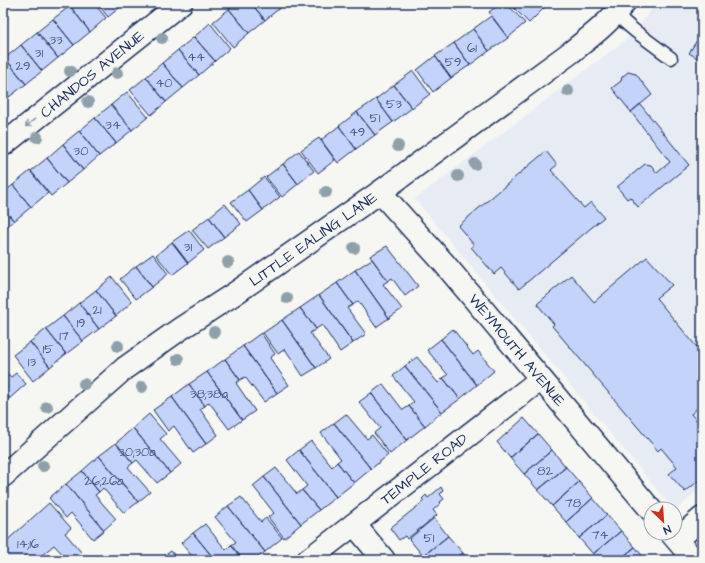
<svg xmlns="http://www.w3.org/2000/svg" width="705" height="563" font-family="'Architects Daughter',sans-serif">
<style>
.built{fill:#e7ecf4}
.building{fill:#c3d3f9;stroke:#1b2f5e}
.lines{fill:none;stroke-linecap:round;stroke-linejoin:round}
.service-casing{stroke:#1b2f5e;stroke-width:15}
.minor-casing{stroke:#1b2f5e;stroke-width:25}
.secondary-casing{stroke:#1b2f5e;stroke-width:25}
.service{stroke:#f6f6f2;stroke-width:12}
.minor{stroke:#f6f6f2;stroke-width:22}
.secondary{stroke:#f6f6f2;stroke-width:22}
.tree{fill:#8fa0aa}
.oneway{stroke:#8892a8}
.labels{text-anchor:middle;stroke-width:3.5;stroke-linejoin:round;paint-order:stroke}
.number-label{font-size:13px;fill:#455885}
.street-label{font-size:15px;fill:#1b2f5e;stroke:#f6f6f2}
</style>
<rect width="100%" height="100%" fill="#f6f6f2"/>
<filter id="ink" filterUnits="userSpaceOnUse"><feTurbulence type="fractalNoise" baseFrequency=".025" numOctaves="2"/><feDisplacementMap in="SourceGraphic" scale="8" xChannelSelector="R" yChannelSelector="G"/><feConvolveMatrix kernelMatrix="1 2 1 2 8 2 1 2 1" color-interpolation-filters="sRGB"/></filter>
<g filter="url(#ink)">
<path class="built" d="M 657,3 L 702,3 L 702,487 L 675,511 L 415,199 L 624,41 L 635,31 Z"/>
<path class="building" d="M 73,3 L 94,3 L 106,18 L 90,32 L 70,6 Z
M 97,3 L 124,3 L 124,4 L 108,17 Z
M 236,3 L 251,3 L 265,20 L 249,33 L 229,9 Z
M 251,3 L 278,3 L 281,7 L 265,20 Z
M 501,3 L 506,3 L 525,23 L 508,38 L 489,12 Z
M 513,3 L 540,3 L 544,8 L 529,23 L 511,5 Z
M 70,6 L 90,32 L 74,45 L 53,19 Z
M 229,9 L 249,33 L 233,47 L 213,22 Z
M 491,16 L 508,38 L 489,51 L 473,29 Z
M 53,19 L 74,45 L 58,58 L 37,32 Z
M 210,23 L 230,48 L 215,61 L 194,37 Z
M 473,29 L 489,51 L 470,65 L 454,43 Z
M 37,32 L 58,58 L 42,71 L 21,45 Z
M 702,32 L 702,61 L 689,53 Z
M 194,37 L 215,61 L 199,75 L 178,50 Z
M 454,43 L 470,65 L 451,78 L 435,56 Z
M 21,45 L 42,71 L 26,84 L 5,58 Z
M 178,50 L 199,75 L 183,88 L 162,63 Z
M 435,56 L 451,78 L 433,92 L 417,70 Z
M 5,58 L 26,84 L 9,97 L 3,89 L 3,60 Z
M 162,63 L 183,88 L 166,102 L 146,77 Z
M 413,71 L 430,94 L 412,108 L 394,85 Z
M 628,72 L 636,74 L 652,95 L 631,112 L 612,88 L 621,81 L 622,77 Z
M 146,77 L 166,102 L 151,115 L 130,90 Z
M 394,85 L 412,108 L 393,122 L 376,99 Z
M 127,92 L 148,117 L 132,130 L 111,105 Z
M 376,99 L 393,122 L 375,135 L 357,112 Z
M 702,103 L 702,117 L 696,113 Z
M 640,104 L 689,165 L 638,207 L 630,197 L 627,199 L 617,187 L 645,164 L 651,165 L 657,173 L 670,162 L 631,112 Z
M 111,105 L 132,130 L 116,143 L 95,118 Z
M 357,112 L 375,135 L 356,149 L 339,126 Z
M 95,118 L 116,143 L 99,156 L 79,131 Z
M 339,126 L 356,149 L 338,163 L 321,140 Z
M 79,131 L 99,156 L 83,170 L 63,144 Z
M 319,138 L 335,160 L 318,173 L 301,150 Z
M 63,144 L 83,170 L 67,183 L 47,158 Z
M 299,151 L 314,171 L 298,184 L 283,164 Z
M 546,151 L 557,165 L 551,170 L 584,208 L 591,202 L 604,217 L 519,289 L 501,268 L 494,274 L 471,247 L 474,245 L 458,226 Z
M 47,158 L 67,183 L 51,196 L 31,171 Z
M 283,164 L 298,184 L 282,197 L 266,177 Z
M 30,171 L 48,193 L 31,207 L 13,185 Z
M 264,177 L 280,197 L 263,210 L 248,190 Z
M 13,185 L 31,207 L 14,221 L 3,208 L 3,193 Z
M 248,190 L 263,210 L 247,222 L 231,202 Z
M 225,204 L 241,224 L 224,237 L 209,217 Z
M 3,208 L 14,221 L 3,229 Z
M 209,217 L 224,237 L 208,249 L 192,230 Z
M 189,230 L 204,250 L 188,263 L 172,242 Z
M 172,242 L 188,263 L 172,275 L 156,255 Z
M 387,246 L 418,286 L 405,296 L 392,278 L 388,281 L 370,256 Z
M 153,254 L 168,274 L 152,287 L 136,266 Z
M 647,257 L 672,285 L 656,298 L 701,352 L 702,351 L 702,404 L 691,414 L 702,427 L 702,478 L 685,492 L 669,474 L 677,467 L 661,448 L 658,451 L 552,326 L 554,324 L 537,304 L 571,275 L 594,302 Z
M 372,259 L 388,281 L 383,284 L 402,309 L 389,318 L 355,270 Z
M 136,266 L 152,287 L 136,299 L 120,279 Z
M 355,270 L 389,318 L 376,327 L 358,301 L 353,305 L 337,283 Z
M 112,277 L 132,302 L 116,316 L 96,290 Z
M 337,283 L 353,305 L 347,308 L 366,334 L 353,343 L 319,295 Z
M 96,290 L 116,316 L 99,329 L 79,303 Z
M 319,295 L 353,343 L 340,352 L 322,325 L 316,329 L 300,308 Z
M 79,303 L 99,329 L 83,341 L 63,316 Z
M 300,308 L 316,329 L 310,333 L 329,359 L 316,368 L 282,320 Z
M 63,316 L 83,341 L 66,354 L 46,329 Z
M 282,320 L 316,368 L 303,376 L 285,349 L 278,354 L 263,333 Z
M 46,329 L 66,354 L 50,367 L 30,342 Z
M 453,329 L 473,355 L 478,351 L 494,371 L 477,385 L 441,339 Z
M 261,333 L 275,354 L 270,358 L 289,385 L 277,393 L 243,346 Z
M 441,339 L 477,385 L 460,399 L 443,378 L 448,375 L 427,350 Z
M 30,342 L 50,367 L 33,381 L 13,355 Z
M 243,346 L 277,393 L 264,402 L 245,377 L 240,380 L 225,359 Z
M 417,357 L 438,383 L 443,378 L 460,399 L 442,412 L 405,366 Z
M 225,359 L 240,380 L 236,383 L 255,411 L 242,420 L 207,372 Z
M 405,366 L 442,412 L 425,426 L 409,406 L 414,402 L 393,376 Z
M 3,369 L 11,377 L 16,373 L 26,384 L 10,398 L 3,391 Z
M 207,372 L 242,420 L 229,429 L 209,402 L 205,406 L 189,384 Z
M 189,384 L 205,406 L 200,409 L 218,435 L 206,444 L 172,397 Z
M 383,384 L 403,410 L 409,406 L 425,426 L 407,440 L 371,393 Z
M 3,391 L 10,398 L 3,404 Z
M 371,393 L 407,440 L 390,454 L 374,433 L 380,428 L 359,402 Z
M 172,397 L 206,444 L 193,453 L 174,426 L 168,431 L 153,410 Z
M 149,414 L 166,434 L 160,439 L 181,464 L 170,473 L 133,428 Z
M 346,414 L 367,439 L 372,435 L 388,455 L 371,469 L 334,423 Z
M 524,418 L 538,434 L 510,458 L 497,442 Z
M 334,423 L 371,469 L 354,483 L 337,462 L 341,459 L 321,433 Z
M 133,428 L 170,473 L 157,483 L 137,460 L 133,463 L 116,443 Z
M 538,434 L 552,450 L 524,474 L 510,458 Z
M 311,441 L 332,467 L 337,462 L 354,483 L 336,497 L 299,450 Z
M 116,443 L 133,463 L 128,467 L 150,492 L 138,502 L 99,456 Z
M 299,450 L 336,497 L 319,510 L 302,490 L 307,486 L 287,460 Z
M 552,450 L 566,467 L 538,490 L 524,474 Z
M 99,456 L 138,502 L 124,513 L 103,488 L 99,492 L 82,471 Z
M 566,467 L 579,482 L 552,506 L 538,490 Z
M 276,468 L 297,494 L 302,490 L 319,510 L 301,524 L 264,477 Z
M 82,471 L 99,492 L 95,495 L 116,519 L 104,530 L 66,484 Z
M 264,477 L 301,524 L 284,538 L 268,517 L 274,513 L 253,486 Z
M 579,482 L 593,498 L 566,522 L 552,506 Z
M 66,484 L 104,530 L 93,539 L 71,513 L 66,518 L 49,498 Z
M 441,487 L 443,491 L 440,494 L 444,499 L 440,502 L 441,503 L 433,510 L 437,515 L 407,539 L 405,536 L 399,540 L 390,528 L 424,501 L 422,499 L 426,495 L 428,498 Z
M 241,497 L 261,522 L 266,518 L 282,538 L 265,552 L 228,506 Z
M 593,498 L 607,515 L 579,538 L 566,522 Z
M 49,503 L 71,528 L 65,533 L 81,552 L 72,560 L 68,560 L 54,545 L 36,560 L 3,560 L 3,544 Z
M 228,506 L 265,552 L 255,560 L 243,560 L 231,545 L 236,542 L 215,517 Z
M 607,515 L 621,531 L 593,554 L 579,538 Z
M 434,518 L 448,536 L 423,556 L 409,539 Z
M 205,524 L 226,550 L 231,545 L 243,560 L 215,560 L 193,533 Z
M 621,531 L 635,547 L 619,560 L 599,560 L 593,554 Z
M 193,533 L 215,560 L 195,560 L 181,543 Z
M 448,536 L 463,553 L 454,560 L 426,560 L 423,556 Z
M 635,547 L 646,560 L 619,560 Z
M 171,551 L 178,560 L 159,560 Z
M 463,553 L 469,560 L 454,560 Z"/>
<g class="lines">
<g class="service-casing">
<path id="service" d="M 615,14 L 635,31 L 671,58"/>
</g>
<g class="minor-casing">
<path id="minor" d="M 3,145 L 181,3
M 380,192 L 443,262 L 651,510
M 354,524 L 384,560
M 671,533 L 694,560
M 677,540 L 702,518
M 308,560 L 541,379"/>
</g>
<g class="secondary-casing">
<path id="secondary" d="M 3,476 L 125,368 L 180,329 L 234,294 L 380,192 L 570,53 C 589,38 609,23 624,3"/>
</g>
<use href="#service" class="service"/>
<use href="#minor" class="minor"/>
<use href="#secondary" class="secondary"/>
</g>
<g class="tree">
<circle cx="162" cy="38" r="6"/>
<circle cx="70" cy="71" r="6"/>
<circle cx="117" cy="73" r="6"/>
<circle cx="568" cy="91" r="6"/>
<circle cx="88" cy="102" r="6"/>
<circle cx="37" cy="137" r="6"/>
<circle cx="398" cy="146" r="6"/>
<circle cx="475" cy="164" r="6"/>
<circle cx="458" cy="176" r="6"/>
<circle cx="326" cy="192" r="6"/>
<circle cx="354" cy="248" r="6"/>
<circle cx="228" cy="262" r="6"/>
<circle cx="287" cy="298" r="6"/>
<circle cx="214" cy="332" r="6"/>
<circle cx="118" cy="346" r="6"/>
<circle cx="178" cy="359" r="6"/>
<circle cx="84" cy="384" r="6"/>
<circle cx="142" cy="387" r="6"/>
<circle cx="47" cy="407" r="6"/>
<circle cx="43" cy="466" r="6"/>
</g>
<defs><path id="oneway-shaft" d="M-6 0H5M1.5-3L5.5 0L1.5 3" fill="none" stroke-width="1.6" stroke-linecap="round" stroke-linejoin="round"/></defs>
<use class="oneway" href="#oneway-shaft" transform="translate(30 123) rotate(141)"/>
</g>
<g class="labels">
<g class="number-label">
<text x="56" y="44">33</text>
<text x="472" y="52">61</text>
<text x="39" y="57">31</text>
<text x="196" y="61">44</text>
<text x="453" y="66">59</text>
<text x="23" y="70">29</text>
<text x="164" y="87">40</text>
<text x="394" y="108">53</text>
<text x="375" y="122">51</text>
<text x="113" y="129">34</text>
<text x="357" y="136">49</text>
<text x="81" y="155">30</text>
<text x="188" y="251">31</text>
<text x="97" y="314">21</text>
<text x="81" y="327">19</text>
<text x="64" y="340">17</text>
<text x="48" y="353">15</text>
<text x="32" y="366">13</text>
<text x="209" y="398">38;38a</text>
<text x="137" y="456">30;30a</text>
<text x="545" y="475">82</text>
<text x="104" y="485">26;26a</text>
<text x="573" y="507">78</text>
<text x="600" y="539">74</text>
<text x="429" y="542">51</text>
<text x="28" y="548">14;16</text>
</g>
<g class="street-label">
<text transform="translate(92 74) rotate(-39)" y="5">CHANDOS AVENUE</text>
<text transform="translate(313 239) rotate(-35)" y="5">LITTLE EALING LANE</text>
<text transform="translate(517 350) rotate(50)" y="5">WEYMOUTH AVENUE</text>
<text transform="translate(424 469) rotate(-38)" y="5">TEMPLE ROAD</text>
</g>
</g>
<rect width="705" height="563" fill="none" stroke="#f6f6f2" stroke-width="16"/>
<rect x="8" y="8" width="689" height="547" fill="none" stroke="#1b2f5e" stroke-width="1.5" filter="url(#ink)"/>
<g transform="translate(663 521) rotate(155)"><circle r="19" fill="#f6f6f2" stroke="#9ea6b7"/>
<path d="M0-3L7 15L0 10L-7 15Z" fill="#c8321e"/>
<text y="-6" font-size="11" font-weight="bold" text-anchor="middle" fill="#1b2f5e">N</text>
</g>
</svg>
